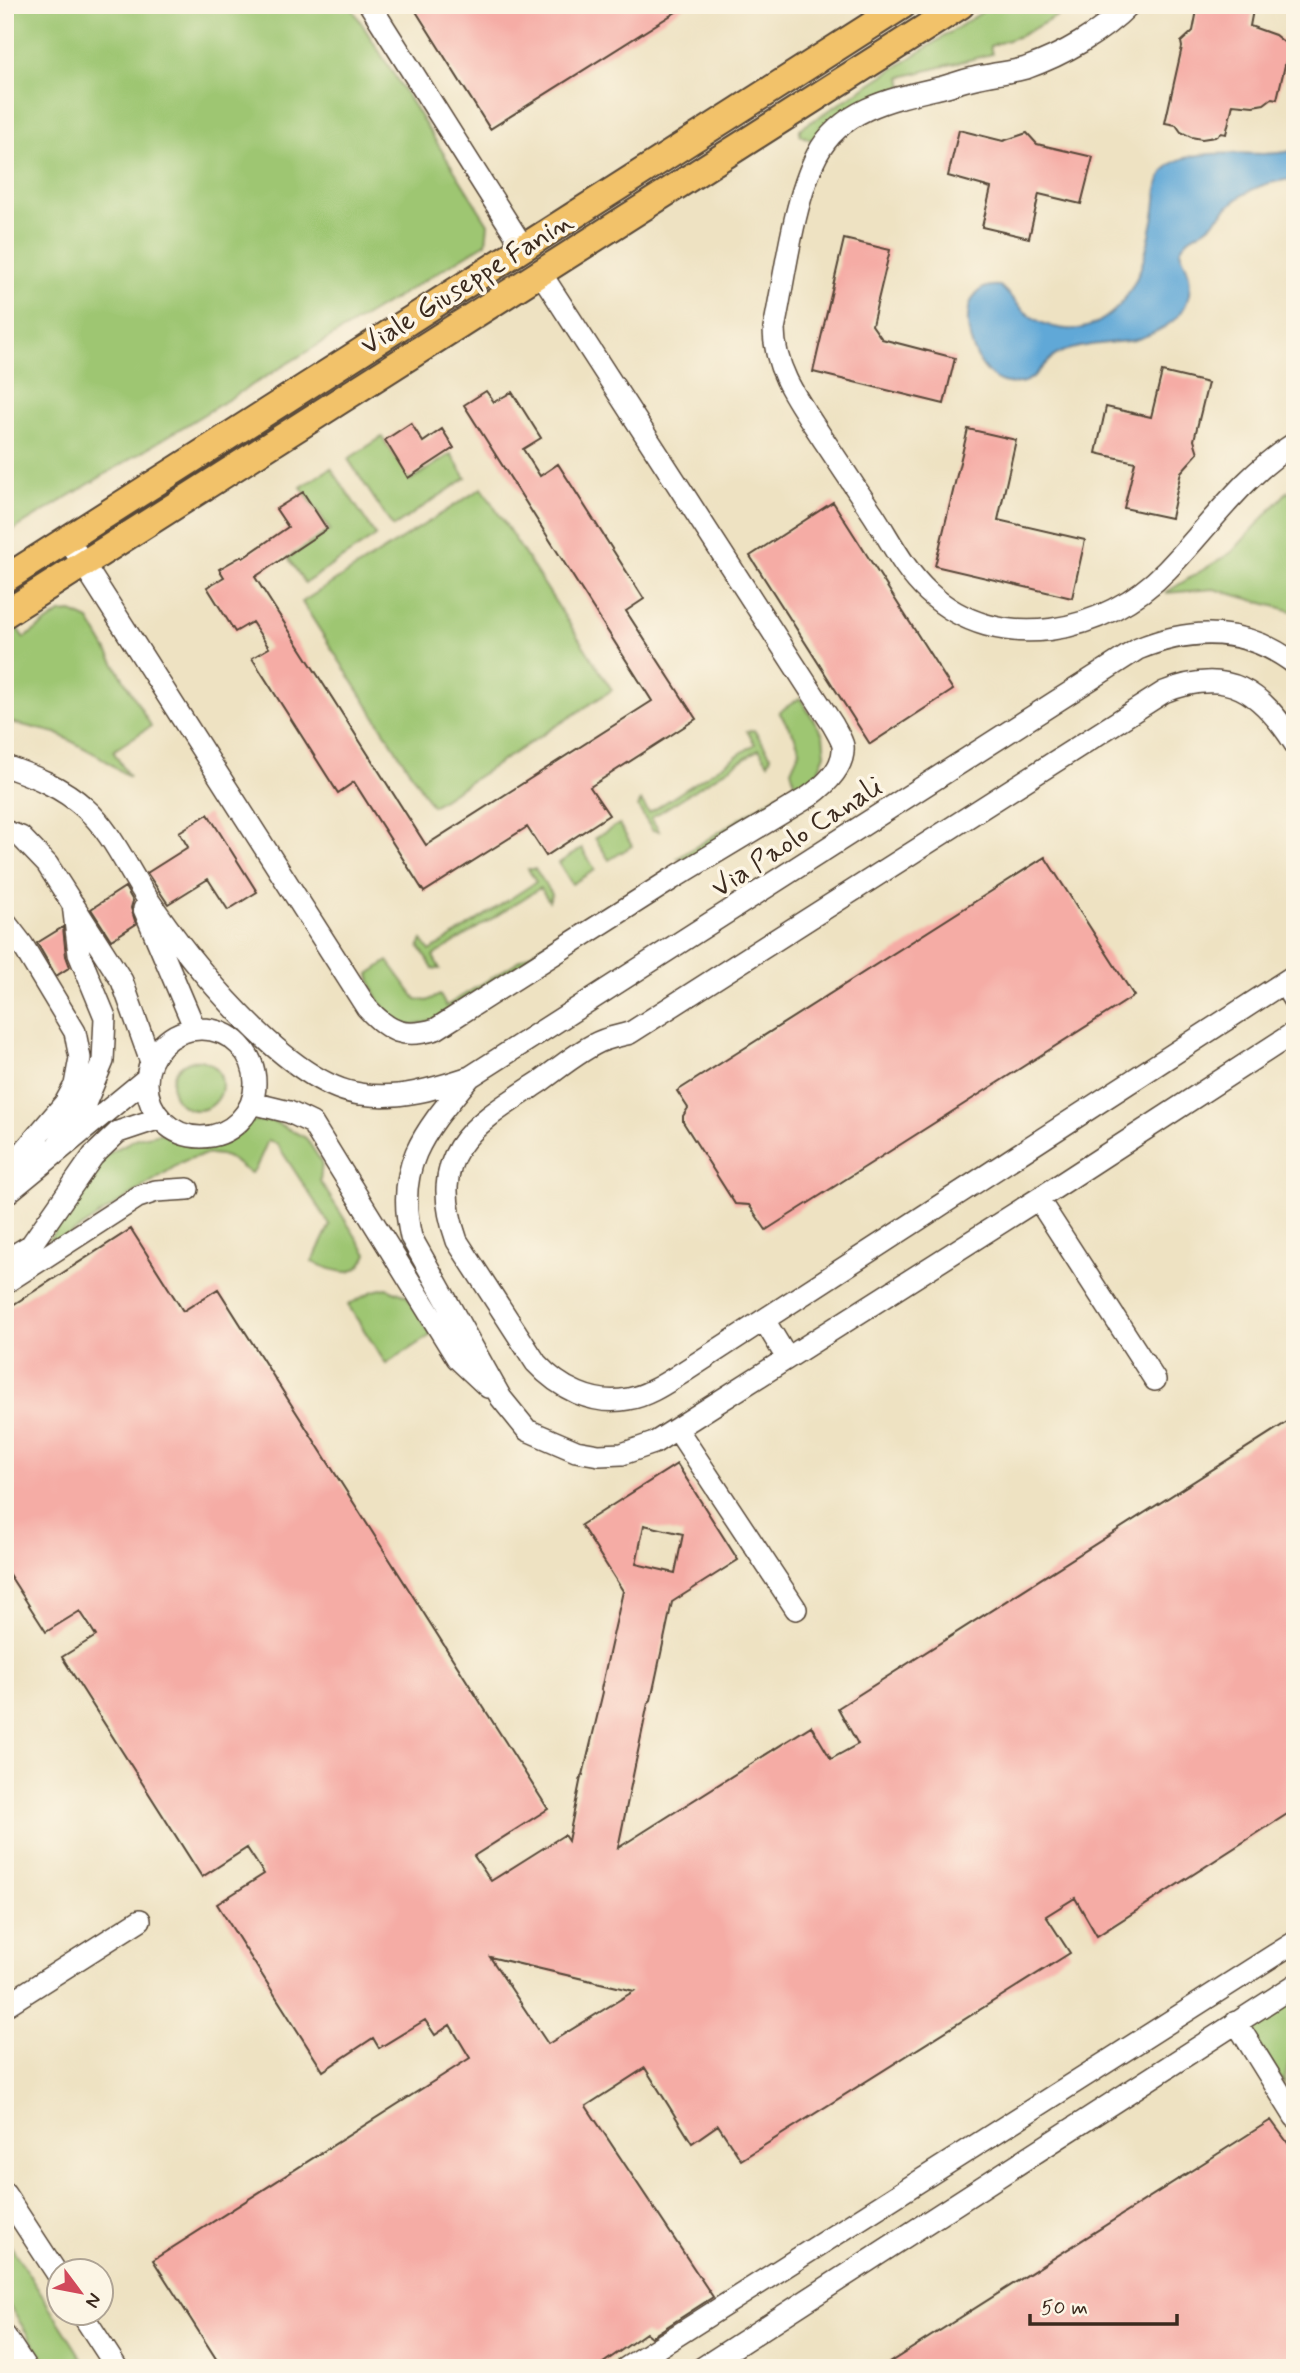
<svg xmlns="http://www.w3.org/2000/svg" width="1300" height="2373" font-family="Mynerve,sans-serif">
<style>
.green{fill:#9ec672;stroke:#6c7848;stroke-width:2}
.water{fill:#60a8d7;stroke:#4e697a;stroke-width:2}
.building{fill:#f5aca5;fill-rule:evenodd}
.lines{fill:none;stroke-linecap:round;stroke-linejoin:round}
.minor-casing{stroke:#564637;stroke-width:24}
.major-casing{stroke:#564637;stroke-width:30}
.minor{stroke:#fff;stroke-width:21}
.major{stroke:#f2c26a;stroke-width:26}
.labels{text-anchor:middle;stroke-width:7;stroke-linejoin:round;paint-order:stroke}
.street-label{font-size:28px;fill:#3b2a1e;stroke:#fcf5e5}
</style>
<rect width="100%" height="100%" fill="#fcf5e5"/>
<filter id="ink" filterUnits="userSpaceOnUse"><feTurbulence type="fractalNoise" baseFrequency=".0143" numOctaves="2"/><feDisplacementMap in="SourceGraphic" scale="14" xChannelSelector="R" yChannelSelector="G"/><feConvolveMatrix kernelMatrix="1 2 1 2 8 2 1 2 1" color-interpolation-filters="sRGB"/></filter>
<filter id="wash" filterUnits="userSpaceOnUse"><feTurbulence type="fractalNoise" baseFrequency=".00686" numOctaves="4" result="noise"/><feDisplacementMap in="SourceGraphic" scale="28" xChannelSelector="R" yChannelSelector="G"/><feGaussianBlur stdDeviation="1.57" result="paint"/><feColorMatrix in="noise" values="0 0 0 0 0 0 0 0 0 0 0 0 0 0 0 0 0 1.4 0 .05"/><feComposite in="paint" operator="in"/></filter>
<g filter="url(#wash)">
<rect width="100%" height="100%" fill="#eee2c2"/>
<path class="green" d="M 5,5 L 350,5 L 488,224 L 486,243 L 5,535 Z
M 993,5 L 1077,5 L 1020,36 L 990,46 L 992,54 L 901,77 L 903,87 C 859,100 845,106 816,142 L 800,135 L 800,129 Z
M 382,437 L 411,480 L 451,454 L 466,478 L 393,527 L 348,459 Z
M 331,468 L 376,536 L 305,583 L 288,558 L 330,530 L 301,487 Z
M 482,488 L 612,690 L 432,806 L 302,602 Z
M 1288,491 L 1295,498 L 1295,612 L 1214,589 L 1165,593 L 1232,552 Z
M 72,612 L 89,620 L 151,726 L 113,751 L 129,777 L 99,756 L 56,733 L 5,721 L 5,636 L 17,628 L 24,638 L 60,613 Z
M 800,698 L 823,735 L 825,754 L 814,781 L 687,859 L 678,858 L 795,784 L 791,770 L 800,750 L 794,735 L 779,712 Z
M 754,730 L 771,756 L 768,763 L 759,749 L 651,818 L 659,831 L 652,830 L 638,807 L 641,801 L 649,813 L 755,744 L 747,731 Z
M 619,824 L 632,846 L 609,860 L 595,838 Z
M 582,848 L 595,870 L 572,884 L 559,863 Z
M 528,869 L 535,869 L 552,894 L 549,901 L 540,888 L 433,956 L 440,969 L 433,969 L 419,946 L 422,940 L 430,951 L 536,882 Z
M 567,931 L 563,940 L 433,1020 C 425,1023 414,1027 405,1024 C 386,1019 372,991 369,974 L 388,961 L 416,999 L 427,1001 L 440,995 L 446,1006 Z
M172 1085a25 25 0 1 1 50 0a25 25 0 1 1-50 0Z
M 252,1121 L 273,1121 L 306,1138 L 322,1163 L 320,1181 L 367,1254 C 355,1283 334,1270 312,1262 L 330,1225 L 277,1144 L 268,1140 L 256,1168 L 251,1173 C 241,1169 236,1161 227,1157 C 213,1151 195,1156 182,1162 L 55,1244 L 50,1244 L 49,1239 L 107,1154 L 137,1138 L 161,1133 L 198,1141 L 215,1141 Z
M 386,1288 L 407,1296 L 431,1335 L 386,1364 L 348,1305 L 373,1291 Z
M 1295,1992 L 1295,2050 L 1290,2056 L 1284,2084 L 1250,2032 L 1252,2024 Z
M 5,2237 L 88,2368 L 49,2368 L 5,2299 Z"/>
<path class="water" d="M 1295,150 L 1295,179 C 1269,181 1248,188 1229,206 C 1221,214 1214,223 1205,229 C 1194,236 1186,238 1180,250 C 1182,259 1188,267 1189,276 C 1195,313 1166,330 1135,340 C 1113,343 1080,344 1060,353 C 1039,362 1037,388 1007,383 C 967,377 947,280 1000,286 C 1008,293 1014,301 1022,309 C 1044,330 1079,337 1105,318 C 1139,295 1148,248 1155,210 C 1157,194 1156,177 1169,166 C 1195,144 1261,160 1295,150 Z"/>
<g id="blocks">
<path class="building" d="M 412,5 L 687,5 L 490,129 Z
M 1198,5 L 1254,5 L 1250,26 L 1275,35 L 1285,43 L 1290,44 L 1277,99 L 1272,98 L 1264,104 L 1253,106 L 1233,104 L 1226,134 L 1221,133 L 1215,137 L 1202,139 L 1191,137 L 1181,132 L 1176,125 L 1165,123 L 1182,47 L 1181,42 L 1193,31 Z
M 959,130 L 1003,141 L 1027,133 L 1037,144 L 1093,157 L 1081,204 L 1039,194 L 1029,238 L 982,227 L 991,188 L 948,176 Z
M 844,239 L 890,250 L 872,325 L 882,339 L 955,358 L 944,404 L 813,372 Z
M 1162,372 L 1208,383 L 1194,440 L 1198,453 L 1181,472 L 1171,518 L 1124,508 L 1135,462 L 1096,453 L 1106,407 L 1151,417 Z
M 486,391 L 494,402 L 512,392 L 541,438 L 523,449 L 540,476 L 558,464 L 644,599 L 626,611 L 696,719 L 590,787 L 609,815 L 546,856 L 527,827 L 424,892 L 354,782 L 338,793 L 252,658 L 269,648 L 252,622 L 235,632 L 207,587 L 224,577 L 219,569 L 242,556 L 243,558 L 288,527 L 276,509 L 303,492 L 327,529 L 255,577 L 426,845 L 652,701 L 464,405 Z
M 411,423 L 423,442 L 442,429 L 454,448 L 408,478 L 385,440 Z
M 968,429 L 1016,440 L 998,520 L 1085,540 L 1072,598 L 935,566 Z
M 833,502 L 953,690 L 870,744 L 750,556 Z
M 208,814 L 257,892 L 228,910 L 208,879 L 168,904 L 147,873 L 188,847 L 179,832 Z
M 1045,857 L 1134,996 L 766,1230 L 749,1205 L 735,1204 L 683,1122 L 683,1116 L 688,1108 L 677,1091 Z
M 125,887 L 133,901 L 131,908 L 136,924 L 111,940 L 91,909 Z
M 63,927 L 66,956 L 70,967 L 56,976 L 37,943 Z
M 131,1229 L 183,1311 L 218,1289 L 548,1809 L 474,1856 L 491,1881 L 564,1835 L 568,1841 L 581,1777 L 583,1775 L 603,1692 L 601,1689 L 623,1591 L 581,1525 L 677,1464 L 738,1560 L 672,1602 L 651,1700 L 648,1703 L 618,1848 L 811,1726 L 831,1759 L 858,1744 L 838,1708 L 1295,1417 L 1295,1809 L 1097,1936 L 1075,1898 L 1046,1916 L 1070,1953 L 741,2160 L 718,2125 L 692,2143 L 645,2068 L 586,2106 L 713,2297 L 651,2337 L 646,2333 L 596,2368 L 222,2368 L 153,2260 L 470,2058 L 450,2025 L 435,2035 L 425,2020 L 379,2048 L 373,2038 L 323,2071 L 217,1904 L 264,1874 L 247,1848 L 202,1877 L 62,1657 L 96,1636 L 88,1623 L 80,1611 L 46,1632 L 5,1568 L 5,1310 ZM 644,1525 L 683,1534 L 675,1573 L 636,1564 ZM 490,1957 L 634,1991 L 548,2044 Z
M 1271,2120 L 1295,2153 L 1295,2368 L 881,2368 Z"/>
</g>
</g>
<g filter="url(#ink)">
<use href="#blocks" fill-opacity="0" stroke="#564637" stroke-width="2"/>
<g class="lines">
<g class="minor-casing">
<path id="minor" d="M 370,5 L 523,247
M 1129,5 C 1101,33 1063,55 1026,68 C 1012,72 998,73 984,76 C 970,78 957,83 943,87 C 896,98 842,107 817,155 C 793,202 785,276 774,329 C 774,371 801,405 823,439 C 840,464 856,489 873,514 C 890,540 905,571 928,592 C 998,657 1105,634 1167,570 C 1209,527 1243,475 1295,443
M 67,538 L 367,1008 C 389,1032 404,1039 436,1029 L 672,879 L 810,796 C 825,785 845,767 843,746 C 842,740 836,731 833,725 L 540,272
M 1295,744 C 1261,691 1228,666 1164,692 L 630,1033 C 622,1035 612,1037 604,1040 C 584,1047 559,1068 541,1081 C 474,1125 425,1151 457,1241 L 536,1363 C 559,1388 593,1406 628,1399 C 647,1396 666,1383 682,1373 L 1295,975
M 5,766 C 34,776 62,787 85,808 C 111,831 126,866 145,895 C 186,956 285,1084 360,1094 C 398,1100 434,1089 470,1077 L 1138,649 C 1192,627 1247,627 1295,664
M 5,831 L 21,837 L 47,864 L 122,981 L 151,1062
M 144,909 L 195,1029
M 5,922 L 22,944 L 75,1032 L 80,1058 L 75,1085 L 65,1103 L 13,1164
M 1283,983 L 1295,1002
M147 1083a54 54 0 1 1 108 0a54 54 0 1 1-108 0Z
M 470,1077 C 426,1130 394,1164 411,1237 L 501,1398 L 527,1430 L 576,1451 L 599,1455 L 622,1454 L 654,1443 L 1038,1199 L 1295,1032
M 252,1103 L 289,1112 L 312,1123 L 457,1358 L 488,1387
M 9,1168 L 55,1148 L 82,1111 L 103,1061 L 105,1017 L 79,954 L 73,904
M 5,1195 L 147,1078
M 1038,1199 L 1155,1380
M 5,1261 L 31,1245 L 93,1156 L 118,1132 L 160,1118
M 5,1283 L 138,1197 L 156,1191 L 188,1189
M 764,1320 L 787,1358
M 677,1429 L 796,1609
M 5,2006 L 140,1920
M 1236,2022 L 1295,2117
M 5,2194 L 60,2278
M 82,2314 L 117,2368
M 5,2336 L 26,2368
M 626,2368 L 1295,1942
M 702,2368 L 1295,1985"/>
</g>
<g class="major-casing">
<path id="major" d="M 5,579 L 903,5
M 5,614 L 961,5"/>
</g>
<use href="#minor" class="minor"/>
<use href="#major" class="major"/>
</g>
</g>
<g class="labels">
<g class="street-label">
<text transform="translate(466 282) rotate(-32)" y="10">Viale Giuseppe Fanin</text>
<text transform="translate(796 836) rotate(-33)" y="10">Via Paolo Canali</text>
</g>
</g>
<rect width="1300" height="2373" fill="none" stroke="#fcf5e5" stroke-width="28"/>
<g transform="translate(80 2292) rotate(122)"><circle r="33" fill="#fcf5e5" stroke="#afa495" stroke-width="2"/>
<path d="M0-5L12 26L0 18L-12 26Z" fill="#d1495b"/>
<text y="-10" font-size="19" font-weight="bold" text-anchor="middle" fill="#3b2a1e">N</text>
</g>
<path d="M1030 2314v10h147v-10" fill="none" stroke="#3b2a1e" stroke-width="3.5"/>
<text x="1041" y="2314" font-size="21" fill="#3b2a1e" stroke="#fcf5e5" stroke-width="5" paint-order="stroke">50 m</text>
</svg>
